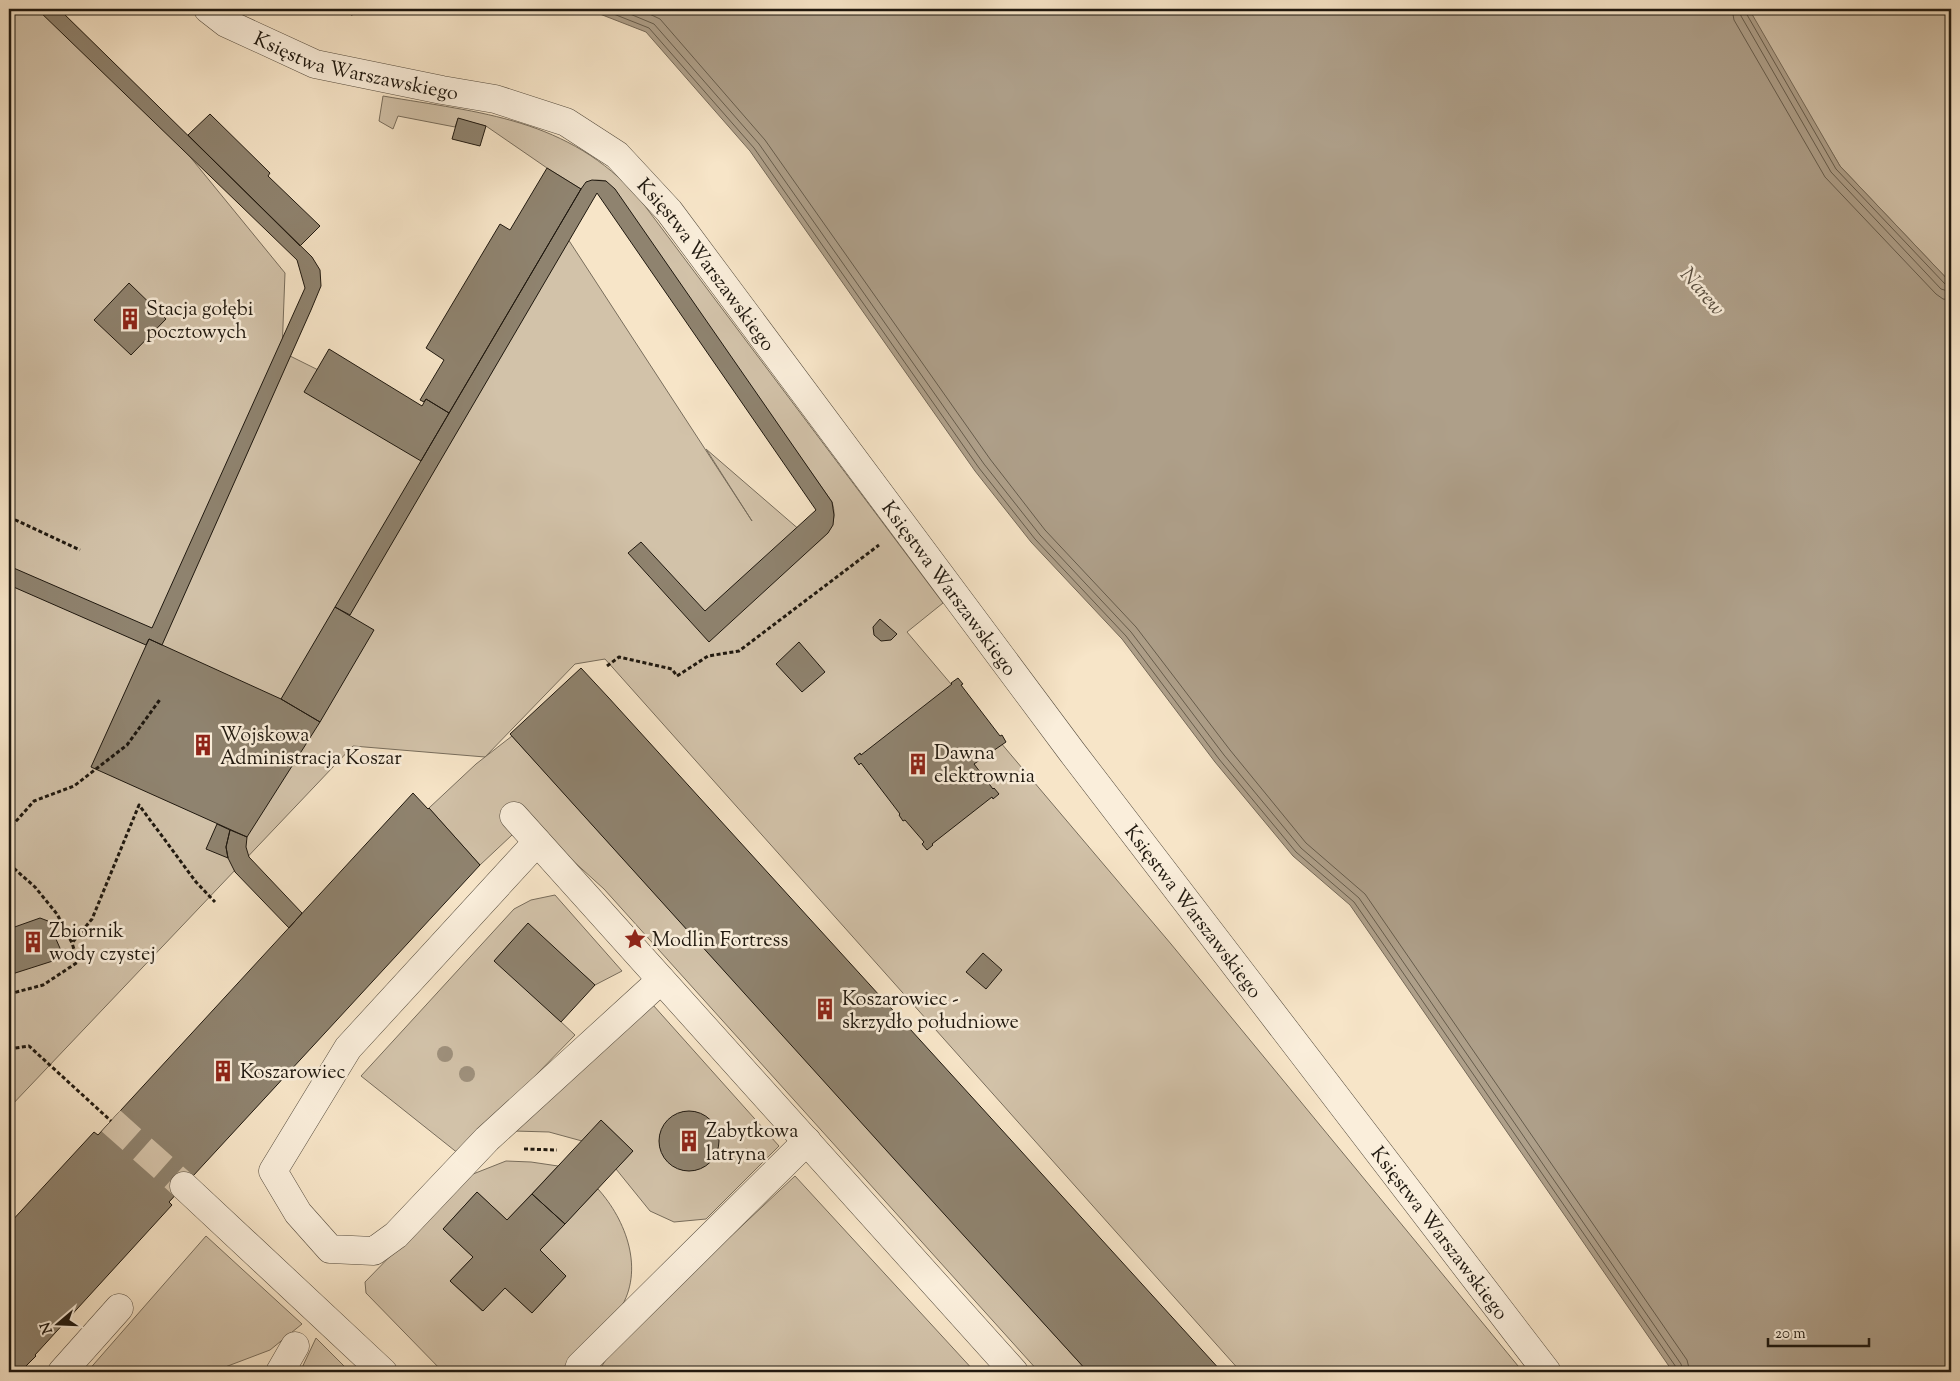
<svg xmlns="http://www.w3.org/2000/svg" width="1960" height="1381" font-family="'Sorts Mill Goudy',serif">
<style>
.green{fill:#d2c2a9;stroke:#786d5c}
.water{fill:#ae9f89;stroke:#756958}
.lines{fill:none;stroke-linecap:round;stroke-linejoin:round}
.shore{stroke:#665c4c;stroke-width:1}
.building{fill:#8f836f;stroke:#1f180f}
.minor-tunnel{stroke:#d7c6ac;stroke-width:28;stroke-dasharray:28 14;stroke-linecap:butt}
.minor-casing{stroke:#554b3d;stroke-width:29}
.path{stroke:#1f180f;stroke-width:3;stroke-dasharray:4 2.5;stroke-linecap:butt}
.minor{stroke:#faeedb;stroke-width:28}
.tree{fill:#9e907c}
.labels{text-anchor:middle;stroke-width:5;stroke-linejoin:round;paint-order:stroke}
.street-label{font-size:20px;fill:#1f180f;stroke:#faeedb}
.poi-label{font-size:20px;fill:#1f180f;stroke:#faeedb;text-anchor:start}
.water-label{font-size:21px;font-style:italic;fill:#584e40;stroke:#faeedb}
</style>
<rect width="100%" height="100%" fill="#f7e5c8"/>
<filter id="stains"><feTurbulence type="fractalNoise" baseFrequency=".004" numOctaves="4"/><feColorMatrix values="0 0 0 0 .2 0 0 0 0 .09 0 0 0 0 .02 0 0 0 .5 -.17"/></filter>
<radialGradient id="worn" r=".72"><stop offset=".6" stop-color="#630" stop-opacity="0"/><stop offset="1" stop-color="#630" stop-opacity=".3"/></radialGradient>
<path class="green" d="M 9,9 L 59,9 L 115,65 L 285,273 L 282,352 L 447,434 L 566,236 L 752,521 L 706,449 L 816,544 C 830,531 838,521 832,502 L 606,181 C 595,179 589,180 581,189 L 547,168 L 486,126 L 458,119 L 455,127 L 398,116 L 393,129 L 379,121 L 383,96 C 481,113 568,118 639,198 L 943,603 L 907,632 L 1171,944 L 1523,1372 L 1241,1372 L 605,659 L 575,664 L 485,757 L 353,746 L 9,1108 Z
M 1746,9 L 1951,9 L 1951,283 L 1840,166 Z
M 512,736 L 1088,1372 L 1039,1372 L 604,889 L 528,820 L 480,865 L 429,808 L 476,764 Z
M 555,895 L 622,971 L 595,985 L 528,924 L 495,960 L 575,1035 L 459,1154 L 361,1076 L 514,909 L 531,900 Z
M 653,1005 L 779,1146 L 706,1219 L 674,1222 L 650,1211 L 616,1169 L 633,1151 L 602,1121 L 582,1141 L 549,1132 L 514,1131 Z
M 506,1161 L 531,1162 L 558,1166 L 507,1220 L 477,1192 L 443,1229 L 473,1257 L 450,1281 L 482,1311 L 505,1288 L 532,1313 L 566,1276 L 540,1250 L 598,1189 C 626,1220 645,1270 620,1309 L 559,1372 L 443,1372 L 366,1293 L 365,1282 L 468,1176 Z
M 795,1176 L 975,1372 L 598,1372 L 616,1344 Z
M 206,1236 L 302,1324 L 270,1350 L 212,1372 L 87,1372 Z
M 316,1338 L 350,1372 L 300,1372 Z"/>
<path class="water" d="M 587,9 L 1749,9 L 1840,166 L 1951,283 L 1951,1372 L 1673,1372 L 1350,905 L 1293,856 L 1215,762 L 1122,639 L 1031,542 L 975,471 L 750,151 L 646,32 Z"/>
<g class="lines">
<path class="shore" d="M 601,9 L 649,28 L 754,148 L 979,468 L 1035,539 L 1126,636 L 1219,759 L 1296,852 L 1354,902 L 1676,1367 L 1677,1372
M 618,9 L 654,24 L 759,144 L 984,464 L 1040,535 L 1131,632 L 1224,755 L 1301,848 L 1359,898 L 1681,1364 L 1683,1372
M 639,9 L 660,19 L 765,140 L 990,459 L 1045,530 L 1136,627 L 1230,750 L 1306,843 L 1365,894 L 1687,1360 L 1690,1372
M 1732,9 L 1734,20 L 1825,177 L 1936,294 L 1943,299 L 1951,300
M 1739,9 L 1741,16 L 1831,172 L 1941,289 L 1951,292
M 1745,9 L 1746,13 L 1836,169 L 1945,284 L 1951,286"/>
</g>
<path class="building" d="M 37,9 L 59,9 L 312,257 L 320,270 L 321,286 L 311,310 L 162,645 L 149,639 L 146,645 L 9,585 L 9,566 L 152,628 L 305,288 L 297,260 Z
M 350,9 L 364,9 L 364,12 L 351,15 Z
M 210,114 L 270,173 L 268,176 L 320,226 L 300,246 L 188,135 Z
M 458,118 L 486,126 L 480,146 L 452,139 Z
M 547,168 L 581,189 L 449,413 L 426,399 L 424,402 L 420,400 L 444,360 L 426,348 L 500,224 L 510,230 Z
M 592,180 L 606,181 L 615,189 L 832,502 L 834,515 L 833,525 L 828,533 L 709,642 L 628,553 L 641,542 L 705,611 L 816,510 L 597,193 L 350,615 L 335,607 L 581,189 L 586,182 Z
M 129,283 L 166,319 L 131,355 L 94,320 Z
M 329,349 L 422,406 L 426,399 L 449,413 L 421,461 L 304,392 Z
M 335,607 L 374,630 L 320,722 L 281,699 Z
M 880,619 L 897,634 L 891,640 L 881,641 L 874,635 L 873,627 Z
M 149,639 L 281,699 L 320,722 L 247,837 L 91,767 Z
M 799,642 L 825,672 L 802,692 L 776,664 Z
M 581,668 L 608,697 L 1222,1372 L 1088,1372 L 895,1160 L 510,734 Z
M 958,678 L 963,684 L 961,685 L 1000,736 L 1002,735 L 1006,742 L 974,764 L 993,789 L 994,788 L 999,794 L 993,799 L 992,797 L 932,844 L 933,845 L 927,850 L 922,844 L 924,842 L 905,820 L 903,821 L 899,815 L 900,814 L 861,763 L 859,765 L 854,758 L 860,753 L 861,755 L 952,684 L 951,683 Z
M 413,793 L 428,809 L 429,808 L 480,865 L 169,1202 L 172,1205 L 35,1355 L 36,1356 L 20,1372 L 9,1372 L 9,1224 L 94,1132 L 98,1135 Z
M 217,824 L 230,830 L 226,847 L 228,858 L 206,849 Z
M 230,830 L 247,837 L 246,847 L 249,857 L 302,913 L 289,928 L 235,872 L 228,858 L 226,847 Z
M 40,918 L 48,921 L 63,955 L 59,959 L 9,975 L 9,929 Z
M 528,923 L 595,985 L 561,1022 L 494,961 Z
M 983,953 L 1002,970 L 986,989 L 966,972 Z
M659 1141a30 30 0 1 1 60 0a30 30 0 1 1-60 0Z
M 601,1120 L 633,1151 L 565,1224 L 532,1194 Z
M 477,1192 L 507,1220 L 532,1194 L 565,1224 L 540,1250 L 566,1276 L 532,1313 L 505,1288 L 483,1311 L 450,1281 L 473,1257 L 443,1229 Z"/>
<g class="lines">
<path class="minor-tunnel" d="M 111,1121 L 184,1186"/>
<g class="minor-casing">
<g id="minor">
<path id="s1" d="M 208,9 L 226,23 L 315,64 L 442,90 L 495,99 L 566,122 L 617,155 L 669,211 L 1072,752 L 1547,1372"/>
<path d="M 514,816 L 1014,1372"/>
<path d="M 537,842 L 348,1048 L 273,1171 L 298,1213 L 330,1249 L 374,1251 L 396,1235 L 487,1139 L 661,980"/>
<path d="M 184,1186 L 383,1372"/>
<path d="M 62,1372 L 119,1308"/>
<path d="M 280,1372 L 295,1346"/>
<path d="M 578,1372 L 580,1366 L 807,1141"/>
</g>
</g>
<path class="path" d="M 9,517 L 80,550
M 607,666 L 619,657 L 672,669 L 677,676 L 708,656 L 739,651 L 879,545
M 9,832 L 10,828 L 34,801 L 74,786 L 127,745 L 161,698
M 9,864 L 35,887 L 57,914 L 72,943 L 92,919 L 139,805 L 196,882 L 215,902
M 9,994 L 43,985 L 78,962 L 72,943
M 9,1049 L 29,1046 L 111,1121
M 524,1149 L 557,1150"/>
<use href="#minor" class="minor"/>
</g>
<g class="tree">
<circle cx="445" cy="1054" r="8"/>
<circle cx="467" cy="1074" r="8"/>
</g>
<defs>
<g id="building-bare" transform="scale(1.725)"><path d="M-4-6H4V6H1V3H-1V6H-4ZM-2.5-4.3h1.7v1.8h-1.7ZM.8-4.3h1.7v1.8H.8ZM-2.5-1h1.7V.8h-1.7ZM.8-1h1.7V.8H.8Z" fill="#8f2418" stroke="#faeedb" stroke-width="2.5" paint-order="stroke"/></g>
<g id="sight-bare" transform="scale(1.725)"><path d="M0-6L1.8-2.2L6-1.7L2.9 1.2L3.7 5.4L0 3.3L-3.7 5.4L-2.9 1.2L-6-1.7L-1.8-2.2Z" fill="#8f2418" stroke="#faeedb" stroke-width="2.5" paint-order="stroke"/></g>
</defs>
<g fill-rule="evenodd">
<use href="#building-bare" x="130" y="319"/>
<use href="#building-bare" x="203" y="745"/>
<use href="#building-bare" x="918" y="764"/>
<use href="#sight-bare" x="635" y="939"/>
<use href="#building-bare" x="33" y="942"/>
<use href="#building-bare" x="825" y="1009"/>
<use href="#building-bare" x="223" y="1071"/>
<use href="#building-bare" x="689" y="1141"/>
</g>
<g class="labels">
<g class="street-label">
<text dy="7" stroke="none"><textPath href="#s1" startOffset="161">Księstwa Warszawskiego</textPath></text>
<text dy="7" stroke="none"><textPath href="#s1" startOffset="581">Księstwa Warszawskiego</textPath></text>
<text dy="7" stroke="none"><textPath href="#s1" startOffset="986">Księstwa Warszawskiego</textPath></text>
<text dy="7" stroke="none"><textPath href="#s1" startOffset="1391">Księstwa Warszawskiego</textPath></text>
<text dy="7" stroke="none"><textPath href="#s1" startOffset="1796">Księstwa Warszawskiego</textPath></text>
</g>
<g class="poi-label">
<text x="146" y="315">Stacja gołębi<tspan x="146" dy="23">pocztowych</tspan></text>
<text x="220" y="741">Wojskowa<tspan x="220" dy="23">Administracja Koszar</tspan></text>
<text x="934" y="759">Dawna<tspan x="934" dy="23">elektrownia</tspan></text>
<text x="49" y="937">Zbiornik<tspan x="49" dy="23">wody czystej</tspan></text>
<text x="652" y="946">Modlin Fortress</text>
<text x="842" y="1005">Koszarowiec -<tspan x="842" dy="23">skrzydło południowe</tspan></text>
<text x="240" y="1078">Koszarowiec</text>
<text x="706" y="1137">Zabytkowa<tspan x="706" dy="23">latryna</tspan></text>
</g>
<g class="water-label">
<text transform="translate(1703 291) rotate(49)" y="7">Narew</text>
</g>
</g>
<rect width="1960" height="1381" fill="none" stroke="#f7e5c8" stroke-width="30"/>
<rect x="10" y="10" width="1940" height="1361" fill="none" stroke="#1f180f" stroke-width="2.5"/>
<rect x="15" y="15" width="1930" height="1351" fill="none" stroke="#1f180f"/>
<g transform="translate(58 1324) rotate(251)" stroke="#faeedb" stroke-width="4" paint-order="stroke">
<path d="M0-4L9 19L0 12L-9 19Z" fill="#1f180f"/>
<text y="-8" font-size="14" font-weight="bold" text-anchor="middle" fill="#1f180f">N</text>
</g>
<path d="M1768 1338v8h101v-8" fill="none" stroke="#1f180f" stroke-width="2.5"/>
<text x="1775" y="1338" font-size="15" fill="#1f180f" stroke="#faeedb" stroke-width="4" paint-order="stroke">20 m</text>
<rect width="100%" height="100%" filter="url(#stains)"/>
<rect width="100%" height="100%" fill="url(#worn)"/>
</svg>
